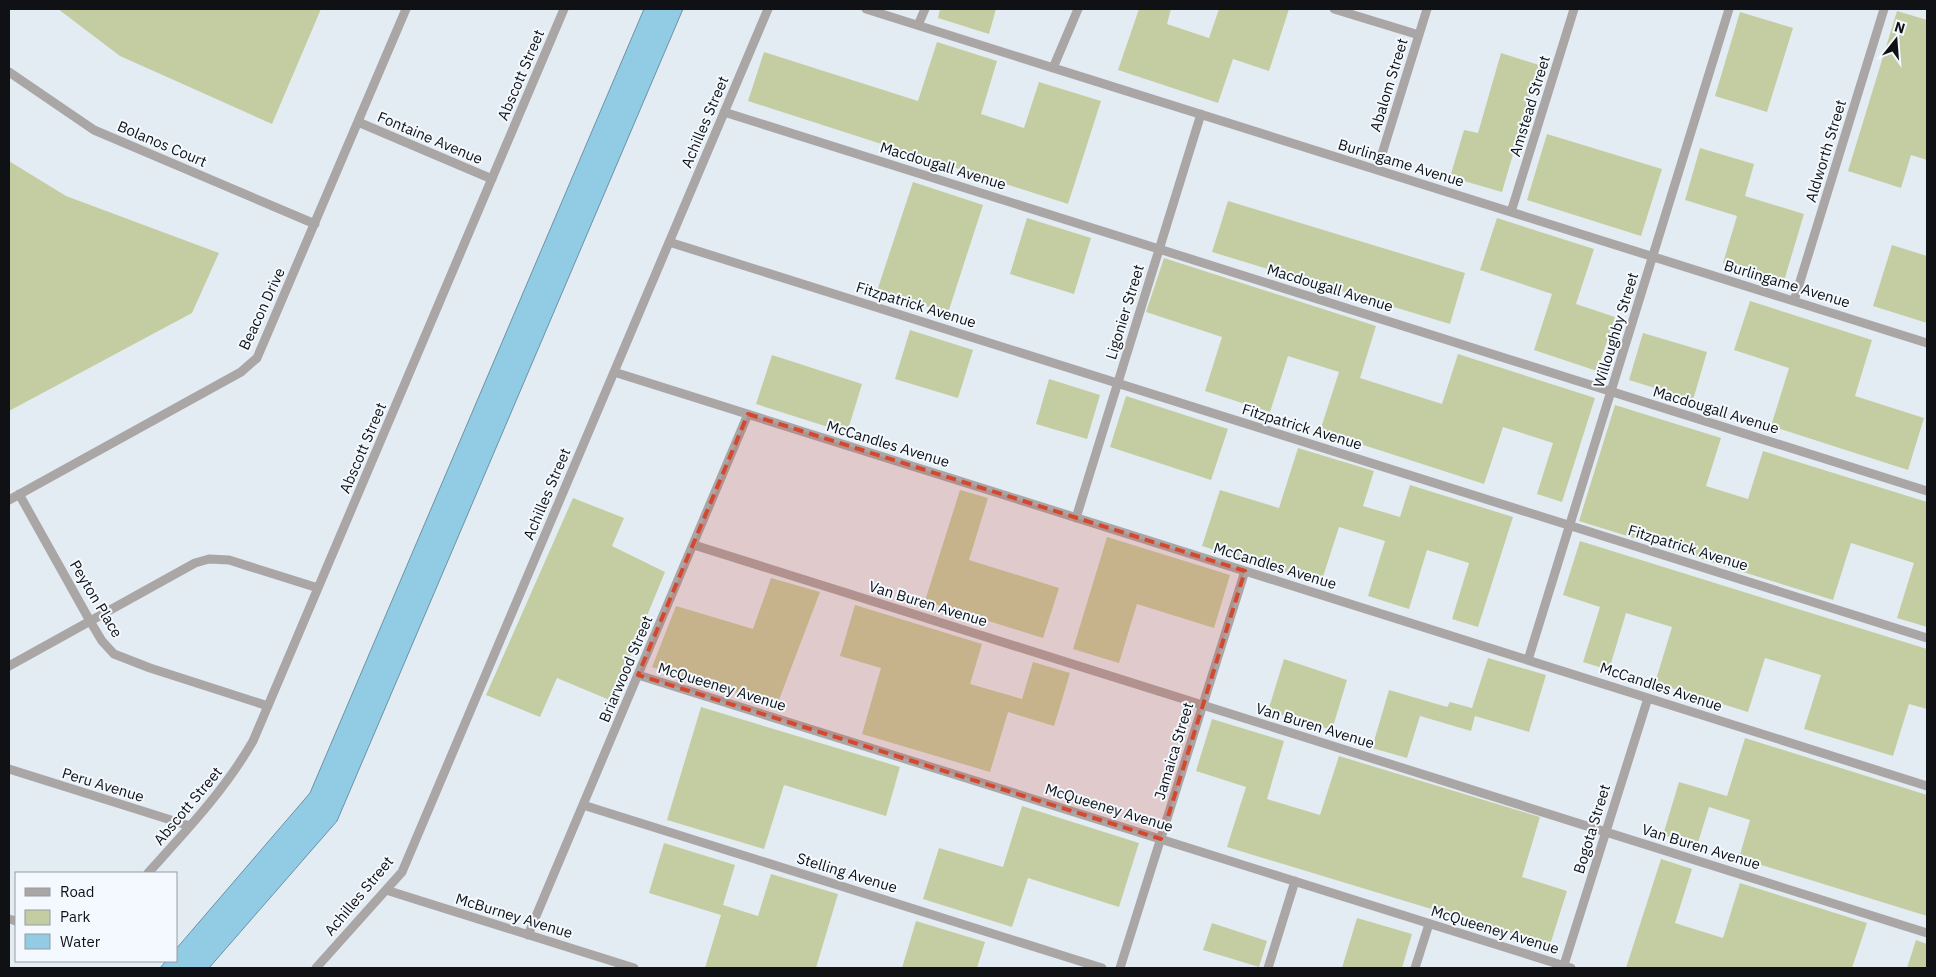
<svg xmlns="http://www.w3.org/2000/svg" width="1936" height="977" font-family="'IBM Plex Sans',sans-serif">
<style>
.green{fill:#c4cda2}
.water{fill:#91cbe4;stroke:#6a93a6}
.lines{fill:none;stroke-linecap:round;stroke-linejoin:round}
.minor{stroke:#aaa6a5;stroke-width:9}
.marked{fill:#d44830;fill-opacity:0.2;stroke:#d44830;stroke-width:4;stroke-dasharray:10 6;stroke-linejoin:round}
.labels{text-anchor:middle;stroke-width:4;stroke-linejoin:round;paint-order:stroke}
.street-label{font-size:15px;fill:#0f1114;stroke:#f3f9fe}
</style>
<rect width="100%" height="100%" fill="#e4ecf3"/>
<path class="green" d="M 58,9 L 321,9 L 272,124 L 120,56 Z
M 940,9 L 996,9 L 989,34 L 938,18 Z
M 1139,9 L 1171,9 L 1167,24 L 1209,38 L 1219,9 L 1289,9 L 1269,71 L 1233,59 L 1218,103 L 1118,70 Z
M 1897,11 L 1927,20 L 1927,160 L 1911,155 L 1901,188 L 1848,171 Z
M 1740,12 L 1793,28 L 1767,112 L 1715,96 Z
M 937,42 L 997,61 L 981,114 L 1024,128 L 1039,82 L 1101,101 L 1068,204 L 748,101 L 764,52 L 918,101 Z
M 1501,53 L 1539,65 L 1502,192 L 1450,177 L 1464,130 L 1478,133 Z
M 1547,134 L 1662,169 L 1641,236 L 1527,200 Z
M 1700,148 L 1754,164 L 1745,196 L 1804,214 L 1784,281 L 1723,263 L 1737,216 L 1685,200 Z
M 9,161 L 66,196 L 219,253 L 192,313 L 9,411 Z
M 913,182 L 983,205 L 948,313 L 877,291 Z
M 1228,201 L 1465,273 L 1450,324 L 1212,252 Z
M 1027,218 L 1091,238 L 1074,294 L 1010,274 Z
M 1497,218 L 1594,249 L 1576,304 L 1615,317 L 1597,371 L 1534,350 L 1552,294 L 1480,270 Z
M 1892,245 L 1927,256 L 1927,323 L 1873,306 Z
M 1164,258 L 1376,326 L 1360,378 L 1442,404 L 1458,354 L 1595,398 L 1562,502 L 1537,494 L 1553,443 L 1503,427 L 1484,484 L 1320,431 L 1339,372 L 1288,356 L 1270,412 L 1205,391 L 1222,337 L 1146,312 Z
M 1750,301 L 1872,340 L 1855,396 L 1924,418 L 1908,470 L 1771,426 L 1789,368 L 1734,350 Z
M 910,330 L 973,350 L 958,398 L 895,379 Z
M 1643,333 L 1707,352 L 1693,400 L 1629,380 Z
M 772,355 L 862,384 L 847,433 L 756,404 Z
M 1049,379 L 1100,395 L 1087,439 L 1036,424 Z
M 1126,396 L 1228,429 L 1211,480 L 1110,447 Z
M 1615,405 L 1721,438 L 1706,486 L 1748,499 L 1763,451 L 1927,502 L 1927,627 L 1897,618 L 1914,563 L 1851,543 L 1833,600 L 1579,521 Z
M 1298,448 L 1374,471 L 1363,506 L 1400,517 L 1410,485 L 1513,517 L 1478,627 L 1452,619 L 1469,563 L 1427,550 L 1409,609 L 1368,596 L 1385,541 L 1339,527 L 1321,583 L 1202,546 L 1220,490 L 1279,508 Z
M 960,490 L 988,498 L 969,560 L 1059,588 L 1043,638 L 925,601 Z
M 573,498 L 624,518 L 612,546 L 665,572 L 612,701 L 557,678 L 540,717 L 486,695 Z
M 1107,537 L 1230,575 L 1214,628 L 1137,604 L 1119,663 L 1073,649 Z
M 1580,541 L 1927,649 L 1927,709 L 1909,704 L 1893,756 L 1804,729 L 1821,675 L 1765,658 L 1748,712 L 1655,683 L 1672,627 L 1626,613 L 1609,670 L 1583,662 L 1600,607 L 1563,595 Z
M 771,578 L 820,592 L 777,705 L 652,667 L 676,606 L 753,629 Z
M 855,605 L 982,644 L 970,684 L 1022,699 L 1033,662 L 1070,673 L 1054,726 L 1008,712 L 990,772 L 862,734 L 881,668 L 840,656 Z
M 1488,658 L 1546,675 L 1529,732 L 1475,716 L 1471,731 L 1420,716 L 1407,758 L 1372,748 L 1389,690 L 1447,707 L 1450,702 L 1472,708 Z
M 1284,659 L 1347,680 L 1332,730 L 1268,711 Z
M 701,707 L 900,767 L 886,816 L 784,785 L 764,849 L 667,820 Z
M 1212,719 L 1284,741 L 1267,799 L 1320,815 L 1339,756 L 1540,817 L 1522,877 L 1567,891 L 1550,945 L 1227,847 L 1246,787 L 1196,771 Z
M 1745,738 L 1927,795 L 1927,916 L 1739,858 L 1750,820 L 1709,807 L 1697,846 L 1663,835 L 1679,782 L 1727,796 Z
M 1022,806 L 1139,843 L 1119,907 L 1028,878 L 1012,927 L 923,899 L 939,848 L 1003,867 Z
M 664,843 L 735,865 L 723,905 L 758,916 L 771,874 L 838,894 L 816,968 L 705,968 L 721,915 L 649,893 Z
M 1661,859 L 1692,869 L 1675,923 L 1723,938 L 1740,883 L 1867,923 L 1852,968 L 1626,968 Z
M 1357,918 L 1412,934 L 1402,968 L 1342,968 Z
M 916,921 L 985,942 L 977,968 L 902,968 Z
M 1212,923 L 1267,941 L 1259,967 L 1203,950 Z
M 1916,940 L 1927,944 L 1927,968 L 1907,968 Z"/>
<path class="water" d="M 644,9 L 683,9 L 337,821 L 209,968 L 160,968 L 166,961 L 176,961 L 176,949 L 310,793 Z"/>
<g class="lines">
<path class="minor" d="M 866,9 L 1927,343
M 1334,9 L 1419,35
M 918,25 L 925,9
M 1053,68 L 1078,9
M 9,72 L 94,130 L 315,224
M 724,112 L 1927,491
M 358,122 L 492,179
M 1377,170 L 1427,9
M 1511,212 L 1574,9
M 669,242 L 1927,638
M 1794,301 L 1884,9
M 614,372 L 1927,786
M 19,494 L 90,621 L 102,641 L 114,654 L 150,668 L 268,706
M 9,500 L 241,372 L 257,358 L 406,9
M 1076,518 L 1201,114
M 694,545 L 1927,933
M 1528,660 L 1729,9
M 9,666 L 195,563 L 209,559 L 229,560 L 318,588
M 638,675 L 1571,968
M 9,769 L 190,826
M 583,805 L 1102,968
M 148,873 C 186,831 225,790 253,741 L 564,9
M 386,890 L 634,968
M 9,919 L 16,921
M 528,935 L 748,414
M 316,968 L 402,872 L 768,9
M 1120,968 L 1245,571
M 1268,968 L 1295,881
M 1415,968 L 1429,924
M 1563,968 L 1648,698"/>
</g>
<path class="marked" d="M 748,414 L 1245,571 L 1161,839 L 638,675 Z"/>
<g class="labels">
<g class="street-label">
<text transform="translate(521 75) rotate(-67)" y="5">Abscott Street</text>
<text transform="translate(1389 85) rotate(-73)" y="5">Abalom Street</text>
<text transform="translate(1530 106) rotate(-73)" y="5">Amstead Street</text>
<text transform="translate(705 122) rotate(-67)" y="5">Achilles Street</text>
<text transform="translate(430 138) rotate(23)" y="5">Fontaine Avenue</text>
<text transform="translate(162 144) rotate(23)" y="5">Bolanos Court</text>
<text transform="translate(1826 151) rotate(-73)" y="5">Aldworth Street</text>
<text transform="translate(1401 163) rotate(17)" y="5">Burlingame Avenue</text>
<text transform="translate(943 166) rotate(17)" y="5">Macdougall Avenue</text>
<text transform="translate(1787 284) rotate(17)" y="5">Burlingame Avenue</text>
<text transform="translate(1330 288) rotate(17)" y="5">Macdougall Avenue</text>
<text transform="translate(916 305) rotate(17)" y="5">Fitzpatrick Avenue</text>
<text transform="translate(262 309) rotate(-65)" y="5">Beacon Drive</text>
<text transform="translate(1125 312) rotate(-73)" y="5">Ligonier Street</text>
<text transform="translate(1616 330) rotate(-73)" y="5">Willoughby Street</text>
<text transform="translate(1716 410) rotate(17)" y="5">Macdougall Avenue</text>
<text transform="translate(1302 427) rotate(17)" y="5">Fitzpatrick Avenue</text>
<text transform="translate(888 444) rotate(17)" y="5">McCandles Avenue</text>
<text transform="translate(363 448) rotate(-67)" y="5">Abscott Street</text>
<text transform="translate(547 494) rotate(-67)" y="5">Achilles Street</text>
<text transform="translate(1688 548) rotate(17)" y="5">Fitzpatrick Avenue</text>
<text transform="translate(1275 566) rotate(17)" y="5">McCandles Avenue</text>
<text transform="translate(96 599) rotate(59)" y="5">Peyton Place</text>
<text transform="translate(928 604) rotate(17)" y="5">Van Buren Avenue</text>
<text transform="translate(626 669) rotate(-67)" y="5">Briarwood Street</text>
<text transform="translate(722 687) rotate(17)" y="5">McQueeney Avenue</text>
<text transform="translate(1661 687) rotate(18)" y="5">McCandles Avenue</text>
<text transform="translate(1315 726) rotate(17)" y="5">Van Buren Avenue</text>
<text transform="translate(1174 751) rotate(-73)" y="5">Jamaica Street</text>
<text transform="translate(103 785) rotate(17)" y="5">Peru Avenue</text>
<text transform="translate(188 806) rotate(-50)" y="5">Abscott Street</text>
<text transform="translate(1109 808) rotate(17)" y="5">McQueeney Avenue</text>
<text transform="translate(1592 829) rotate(-73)" y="5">Bogota Street</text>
<text transform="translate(1701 847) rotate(17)" y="5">Van Buren Avenue</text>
<text transform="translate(847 873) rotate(17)" y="5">Stelling Avenue</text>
<text transform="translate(359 896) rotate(-50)" y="5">Achilles Street</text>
<text transform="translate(514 916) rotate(17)" y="5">McBurney Avenue</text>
<text transform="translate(1495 930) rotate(17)" y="5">McQueeney Avenue</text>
</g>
</g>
<rect width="1936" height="977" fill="none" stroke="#0f1114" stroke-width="20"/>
<rect x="15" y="872" width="162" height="90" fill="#f3f9fe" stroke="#989ca0"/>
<rect x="25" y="888" width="25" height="8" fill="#aaa6a5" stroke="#989ca0"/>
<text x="60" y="897" font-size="15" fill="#0f1114">Road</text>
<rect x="25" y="910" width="25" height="15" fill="#c4cda2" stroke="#989ca0"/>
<text x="60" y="922" font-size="15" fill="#0f1114">Park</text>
<rect x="25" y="934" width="25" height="15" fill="#91cbe4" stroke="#989ca0"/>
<text x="60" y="947" font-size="15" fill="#0f1114">Water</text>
<g transform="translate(1896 40) rotate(17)" stroke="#f3f9fe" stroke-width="4" paint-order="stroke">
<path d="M0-4L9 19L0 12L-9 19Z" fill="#0f1114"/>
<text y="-8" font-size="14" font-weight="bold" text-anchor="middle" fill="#0f1114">N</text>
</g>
</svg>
